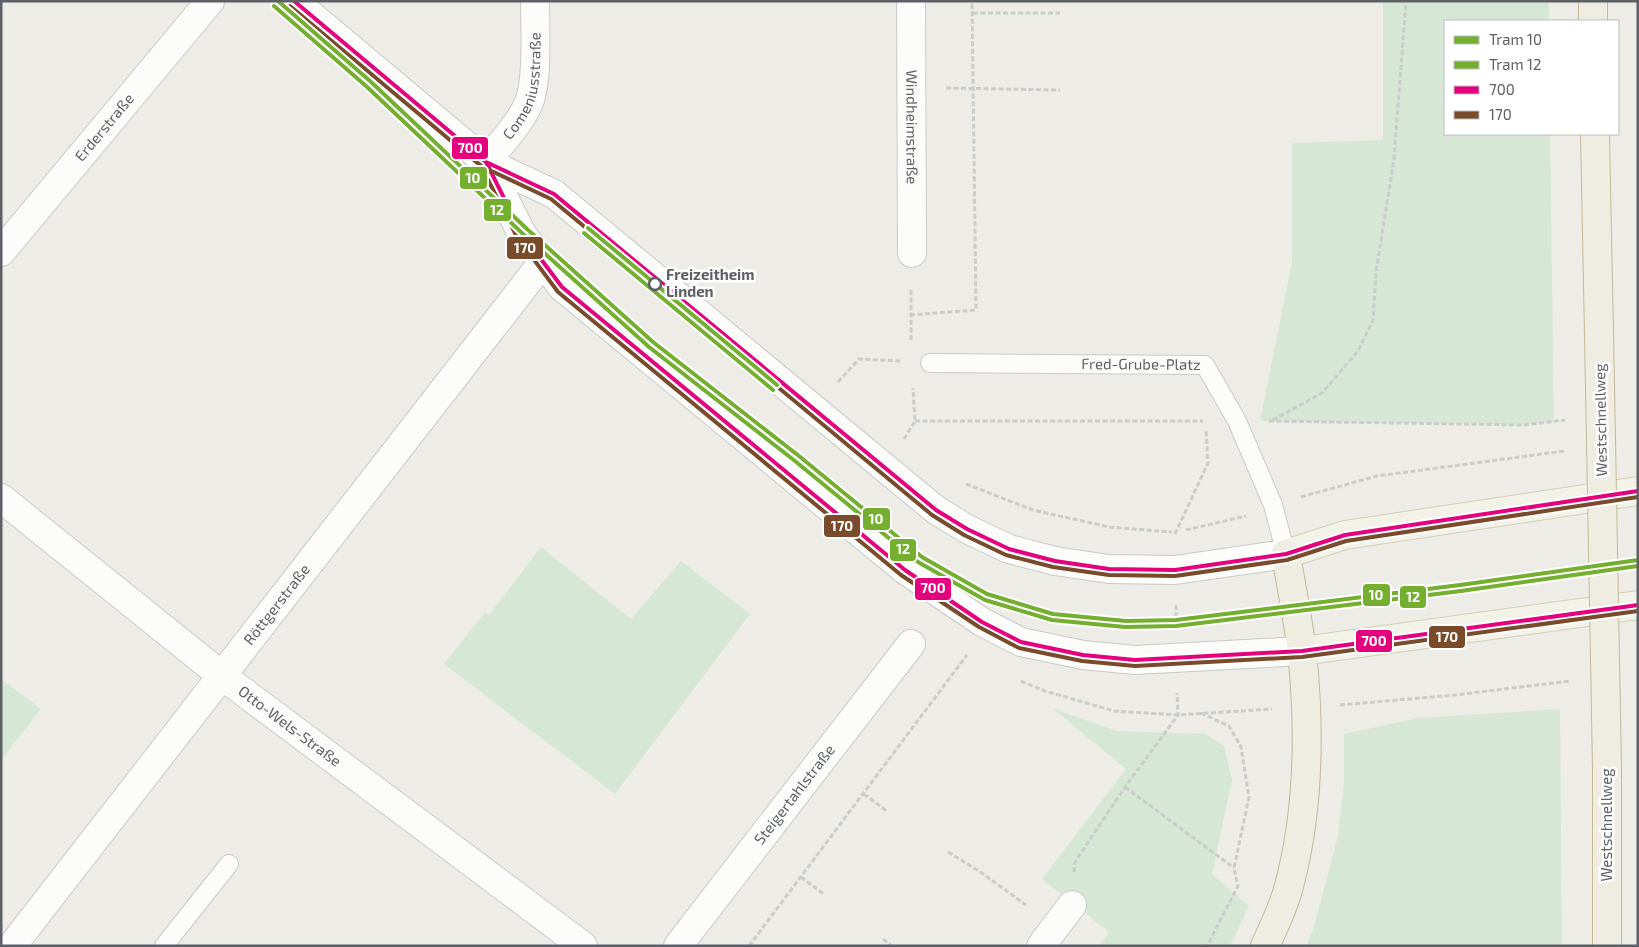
<svg xmlns="http://www.w3.org/2000/svg" width="1639" height="947" font-family="'Exo 2',sans-serif">
<style>
.green{fill:#d6e8d5}
.lines{fill:none;stroke-linecap:round;stroke-linejoin:round}
.lane-casing{stroke:#cacaca;stroke-width:20}
.street-casing{stroke:#cacaca;stroke-width:30}
.secondary-casing{stroke:#c9c9c7;stroke-width:30}
.primary-casing{stroke:#d4cfb7;stroke-width:30}
.highway-casing{stroke:#c3ba96;stroke-width:30}
.path{stroke:#c9cdcb;stroke-width:3;stroke-dasharray:5 2.5;stroke-linecap:butt}
.lane{stroke:#fcfcfb;stroke-width:18}
.street{stroke:#fcfcfb;stroke-width:28}
.secondary{stroke:#fcfcfb;stroke-width:28}
.primary{stroke:#f3f2e9;stroke-width:28}
.highway{stroke:#efede2;stroke-width:28}
.highway-bridge-casing{stroke:#c3ba96;stroke-width:30;stroke-linecap:butt}
.highway-bridge{stroke:#efede2;stroke-width:28}
.bus-1-casing{stroke:#fff;stroke-width:8}
.bus-2-casing{stroke:#fff;stroke-width:8}
.bus-1{stroke:#e5007d;stroke-width:4}
.bus-2{stroke:#7a4b2a;stroke-width:4}
.tram-1-casing{stroke:#fff;stroke-width:8}
.tram-2-casing{stroke:#fff;stroke-width:8}
.tram-1{stroke:#74af30;stroke-width:4}
.tram-2{stroke:#74af30;stroke-width:4}
.stop-dot{fill:#fff;stroke:#5d6065;stroke-width:2.5}
.labels{text-anchor:middle;stroke-width:5;stroke-linejoin:round;paint-order:stroke}
.street-label{font-size:15px;fill:#5d6065;stroke:#fff}
.stop-label{font-size:15px;font-weight:bold;fill:#5d6065;stroke:#fff;text-anchor:start}
.line-badge{stroke:#fff;stroke-width:2}
.badge-label{font-size:14px;text-anchor:middle;font-weight:bold;fill:#fff}
</style>
<rect width="100%" height="100%" fill="#edece7"/>
<path class="green" d="M 1383,1 L 1549,1 L 1549,21 L 1445,21 L 1445,134 L 1550,134 L 1554,421 L 1524,425 L 1260,421 L 1292,262 L 1292,143 L 1383,140 Z
M 541,547 L 631,619 L 681,561 L 750,614 L 615,794 L 444,664 L 485,612 L 489,615 Z
M 1,679 L 41,709 L 1,760 Z
M 1052,708 L 1116,731 L 1206,734 L 1224,746 L 1232,780 L 1212,874 L 1249,906 L 1230,946 L 1099,946 L 1109,932 L 1042,879 L 1126,769 Z
M 1560,709 L 1562,946 L 1306,946 L 1313,930 L 1338,836 L 1344,781 L 1344,734 L 1418,718 Z"/>
<g class="lines">
<g class="lane-casing">
<g id="lane">
<path id="s1" d="M 930,363 L 1205,365 L 1237,421 L 1273,505 L 1286,554"/>
<path d="M 164,946 L 229,864"/>
</g>
</g>
<g class="street-casing">
<g id="street">
<path id="s2" d="M 911,1 L 912,253"/>
<path id="s3" d="M 486,162 C 500,144 521,123 529,102 C 538,80 535,27 535,1"/>
<path id="s4" d="M 1,252 L 210,1"/>
<path id="s5" d="M 1,498 L 221,675 L 583,946"/>
<path id="s6" d="M 12,946 L 543,262"/>
<path id="s7" d="M 678,946 L 911,644"/>
<path d="M 1041,946 L 1072,905"/>
</g>
</g>
<g class="secondary-casing">
<path id="secondary" d="M 294,1 L 486,162 L 554,194 L 936,510 L 967,529 L 1009,549 L 1055,561 L 1109,569 L 1175,570 L 1286,554
M 486,162 L 522,234 L 562,287 L 905,570 L 982,622 L 1021,642 L 1083,655 L 1135,660 L 1302,651"/>
</g>
<g class="primary-casing">
<path id="primary" d="M 1286,554 L 1345,535 L 1638,491
M 1302,651 L 1638,605"/>
</g>
<g class="highway-casing">
<path id="highway" d="M 1593,1 L 1593,21
M 1595,134 L 1600,385
M 1607,769 L 1607,946
M 1265,946 C 1274,927 1284,906 1289,886 C 1309,811 1310,729 1302,652 C 1298,619 1291,586 1286,554"/>
</g>
<path class="path" d="M 973,13 L 1060,13
M 946,88 L 1060,90
M 910,315 L 976,310 L 972,1
M 911,340 L 911,288
M 838,382 L 859,359 L 902,361
M 1273,420 L 1322,393 L 1358,351 L 1373,320 L 1376,272 L 1394,159 L 1406,1
M 915,421 L 1203,421
M 1269,421 L 1524,425 L 1565,420
M 904,439 L 915,421 L 913,388
M 966,484 L 1033,510 L 1109,527 L 1172,532
M 1301,497 L 1377,476 L 1565,451
M 1186,530 L 1246,516
M 1175,534 L 1208,463 L 1206,430
M 1176,605 L 1176,622
M 1021,681 L 1045,691 L 1114,711 L 1178,715 L 1272,709
M 1340,705 L 1455,695 L 1570,681
M 1201,713 L 1229,726 L 1241,747 L 1249,797 L 1234,868 L 1238,886 L 1207,946
M 1125,787 L 1234,868
M 864,794 L 888,812
M 948,852 L 979,871 L 1026,905
M 1074,872 L 1075,862 L 1125,787 L 1178,715 L 1177,693
M 801,877 L 825,895
M 883,939 L 892,946
M 749,946 L 967,655"/>
<use href="#lane" class="lane"/>
<use href="#street" class="street"/>
<use href="#secondary" class="secondary"/>
<use href="#primary" class="primary"/>
<use href="#highway" class="highway"/>
<g class="highway-bridge-casing">
<path id="highway-bridge" d="M 1600,385 L 1607,769"/>
</g>
<use href="#highway-bridge" class="highway-bridge"/>
<g class="bus-1-casing">
<path id="bus-1" d="M 294,1 L 486,162 L 522,234 L 562,287 L 905,570 L 982,622 L 1021,642 L 1083,655 L 1135,660 L 1302,651 L 1638,605
M 474,152 L 486,162 L 554,194 L 936,510 L 967,529 L 1009,549 L 1055,561 L 1109,569 L 1175,570 L 1286,554 L 1345,535 L 1638,491"/>
</g>
<g class="bus-2-casing">
<path id="bus-2" d="M 290,6 L 481,166 L 517,237 L 558,292 L 901,575 L 979,627 L 1019,648 L 1082,661 L 1135,666 L 1302,657 L 1638,611
M 470,157 L 483,167 L 551,199 L 932,515 L 964,535 L 1006,555 L 1053,567 L 1109,575 L 1175,576 L 1287,560 L 1346,541 L 1638,497"/>
</g>
<use href="#bus-1" class="bus-1"/>
<use href="#bus-2" class="bus-2"/>
<g class="tram-1-casing">
<path id="tram-1" d="M 278,1 L 370,81 L 527,229 L 653,342 L 799,456 L 922,557 L 987,594 L 1053,614 L 1126,621 L 1176,620 L 1460,585 L 1638,560
M 588,228 L 777,385"/>
</g>
<g class="tram-2-casing">
<path id="tram-2" d="M 274,6 L 366,86 L 523,234 L 649,347 L 795,461 L 918,562 L 985,600 L 1052,620 L 1125,627 L 1176,626 L 1461,591 L 1638,566
M 584,233 L 773,390"/>
</g>
<use href="#tram-1" class="tram-1"/>
<use href="#tram-2" class="tram-2"/>
</g>
<circle class="stop-dot" cx="655" cy="284" r="6"/>
<g class="labels">
<g class="street-label">
<text dy="5" stroke="none"><textPath href="#s3" startOffset="88">Comeniusstraße</textPath></text>
<text dy="5" stroke="none"><textPath href="#s4" startOffset="162">Erderstraße</textPath></text>
<text dy="5" stroke="none"><textPath href="#s2" startOffset="126">Windheimstraße</textPath></text>
<text dy="5" stroke="none"><textPath href="#s1" startOffset="211">Fred-Grube-Platz</textPath></text>
<text transform="translate(1601 420) rotate(-91)" y="5">Westschnellweg</text>
<text dy="5" stroke="none"><textPath href="#s6" startOffset="432">Röttgerstraße</textPath></text>
<text dy="5" stroke="none"><textPath href="#s5" startOffset="368">Otto-Wels-Straße</textPath></text>
<text dy="5" stroke="none"><textPath href="#s7" startOffset="191">Steigertahlstraße</textPath></text>
<text transform="translate(1607 825) rotate(-90)" y="5">Westschnellweg</text>
</g>
<g class="stop-label">
<text x="666" y="280">Freizeitheim<tspan x="666" dy="17">Linden</tspan></text>
</g>
</g>
<g class="line-badge">
<rect x="451" y="136" width="38" height="24" rx="5" fill="#e5007d"/>
<rect x="459" y="166" width="29" height="24" rx="5" fill="#74af30"/>
<rect x="483" y="198" width="29" height="24" rx="5" fill="#74af30"/>
<rect x="506" y="236" width="38" height="24" rx="5" fill="#7a4b2a"/>
<rect x="862" y="507" width="29" height="24" rx="5" fill="#74af30"/>
<rect x="823" y="514" width="38" height="24" rx="5" fill="#7a4b2a"/>
<rect x="889" y="538" width="28" height="24" rx="5" fill="#74af30"/>
<rect x="914" y="577" width="38" height="24" rx="5" fill="#e5007d"/>
<rect x="1362" y="583" width="29" height="24" rx="5" fill="#74af30"/>
<rect x="1399" y="585" width="28" height="24" rx="5" fill="#74af30"/>
<rect x="1428" y="625" width="38" height="24" rx="5" fill="#7a4b2a"/>
<rect x="1355" y="629" width="38" height="24" rx="5" fill="#e5007d"/>
</g>
<g class="badge-label">
<text x="470" y="153">700</text>
<text x="473" y="183">10</text>
<text x="497" y="215">12</text>
<text x="525" y="253">170</text>
<text x="876" y="524">10</text>
<text x="842" y="531">170</text>
<text x="903" y="554">12</text>
<text x="933" y="593">700</text>
<text x="1376" y="600">10</text>
<text x="1413" y="602">12</text>
<text x="1447" y="642">170</text>
<text x="1374" y="646">700</text>
</g>
<rect width="1639" height="947" fill="none" stroke="#5d6065" stroke-width="5"/>
<rect x="1444" y="20" width="175" height="115" fill="#ffffff" stroke="#bebfc1"/>
<rect x="1454" y="36" width="25" height="8" fill="#74af30" stroke="#bebfc1"/>
<text x="1489" y="45" font-size="15" fill="#5d6065">Tram 10</text>
<rect x="1454" y="61" width="25" height="8" fill="#74af30" stroke="#bebfc1"/>
<text x="1489" y="70" font-size="15" fill="#5d6065">Tram 12</text>
<rect x="1454" y="86" width="25" height="8" fill="#e5007d" stroke="#bebfc1"/>
<text x="1489" y="95" font-size="15" fill="#5d6065">700</text>
<rect x="1454" y="111" width="25" height="8" fill="#7a4b2a" stroke="#bebfc1"/>
<text x="1489" y="120" font-size="15" fill="#5d6065">170</text>
</svg>
